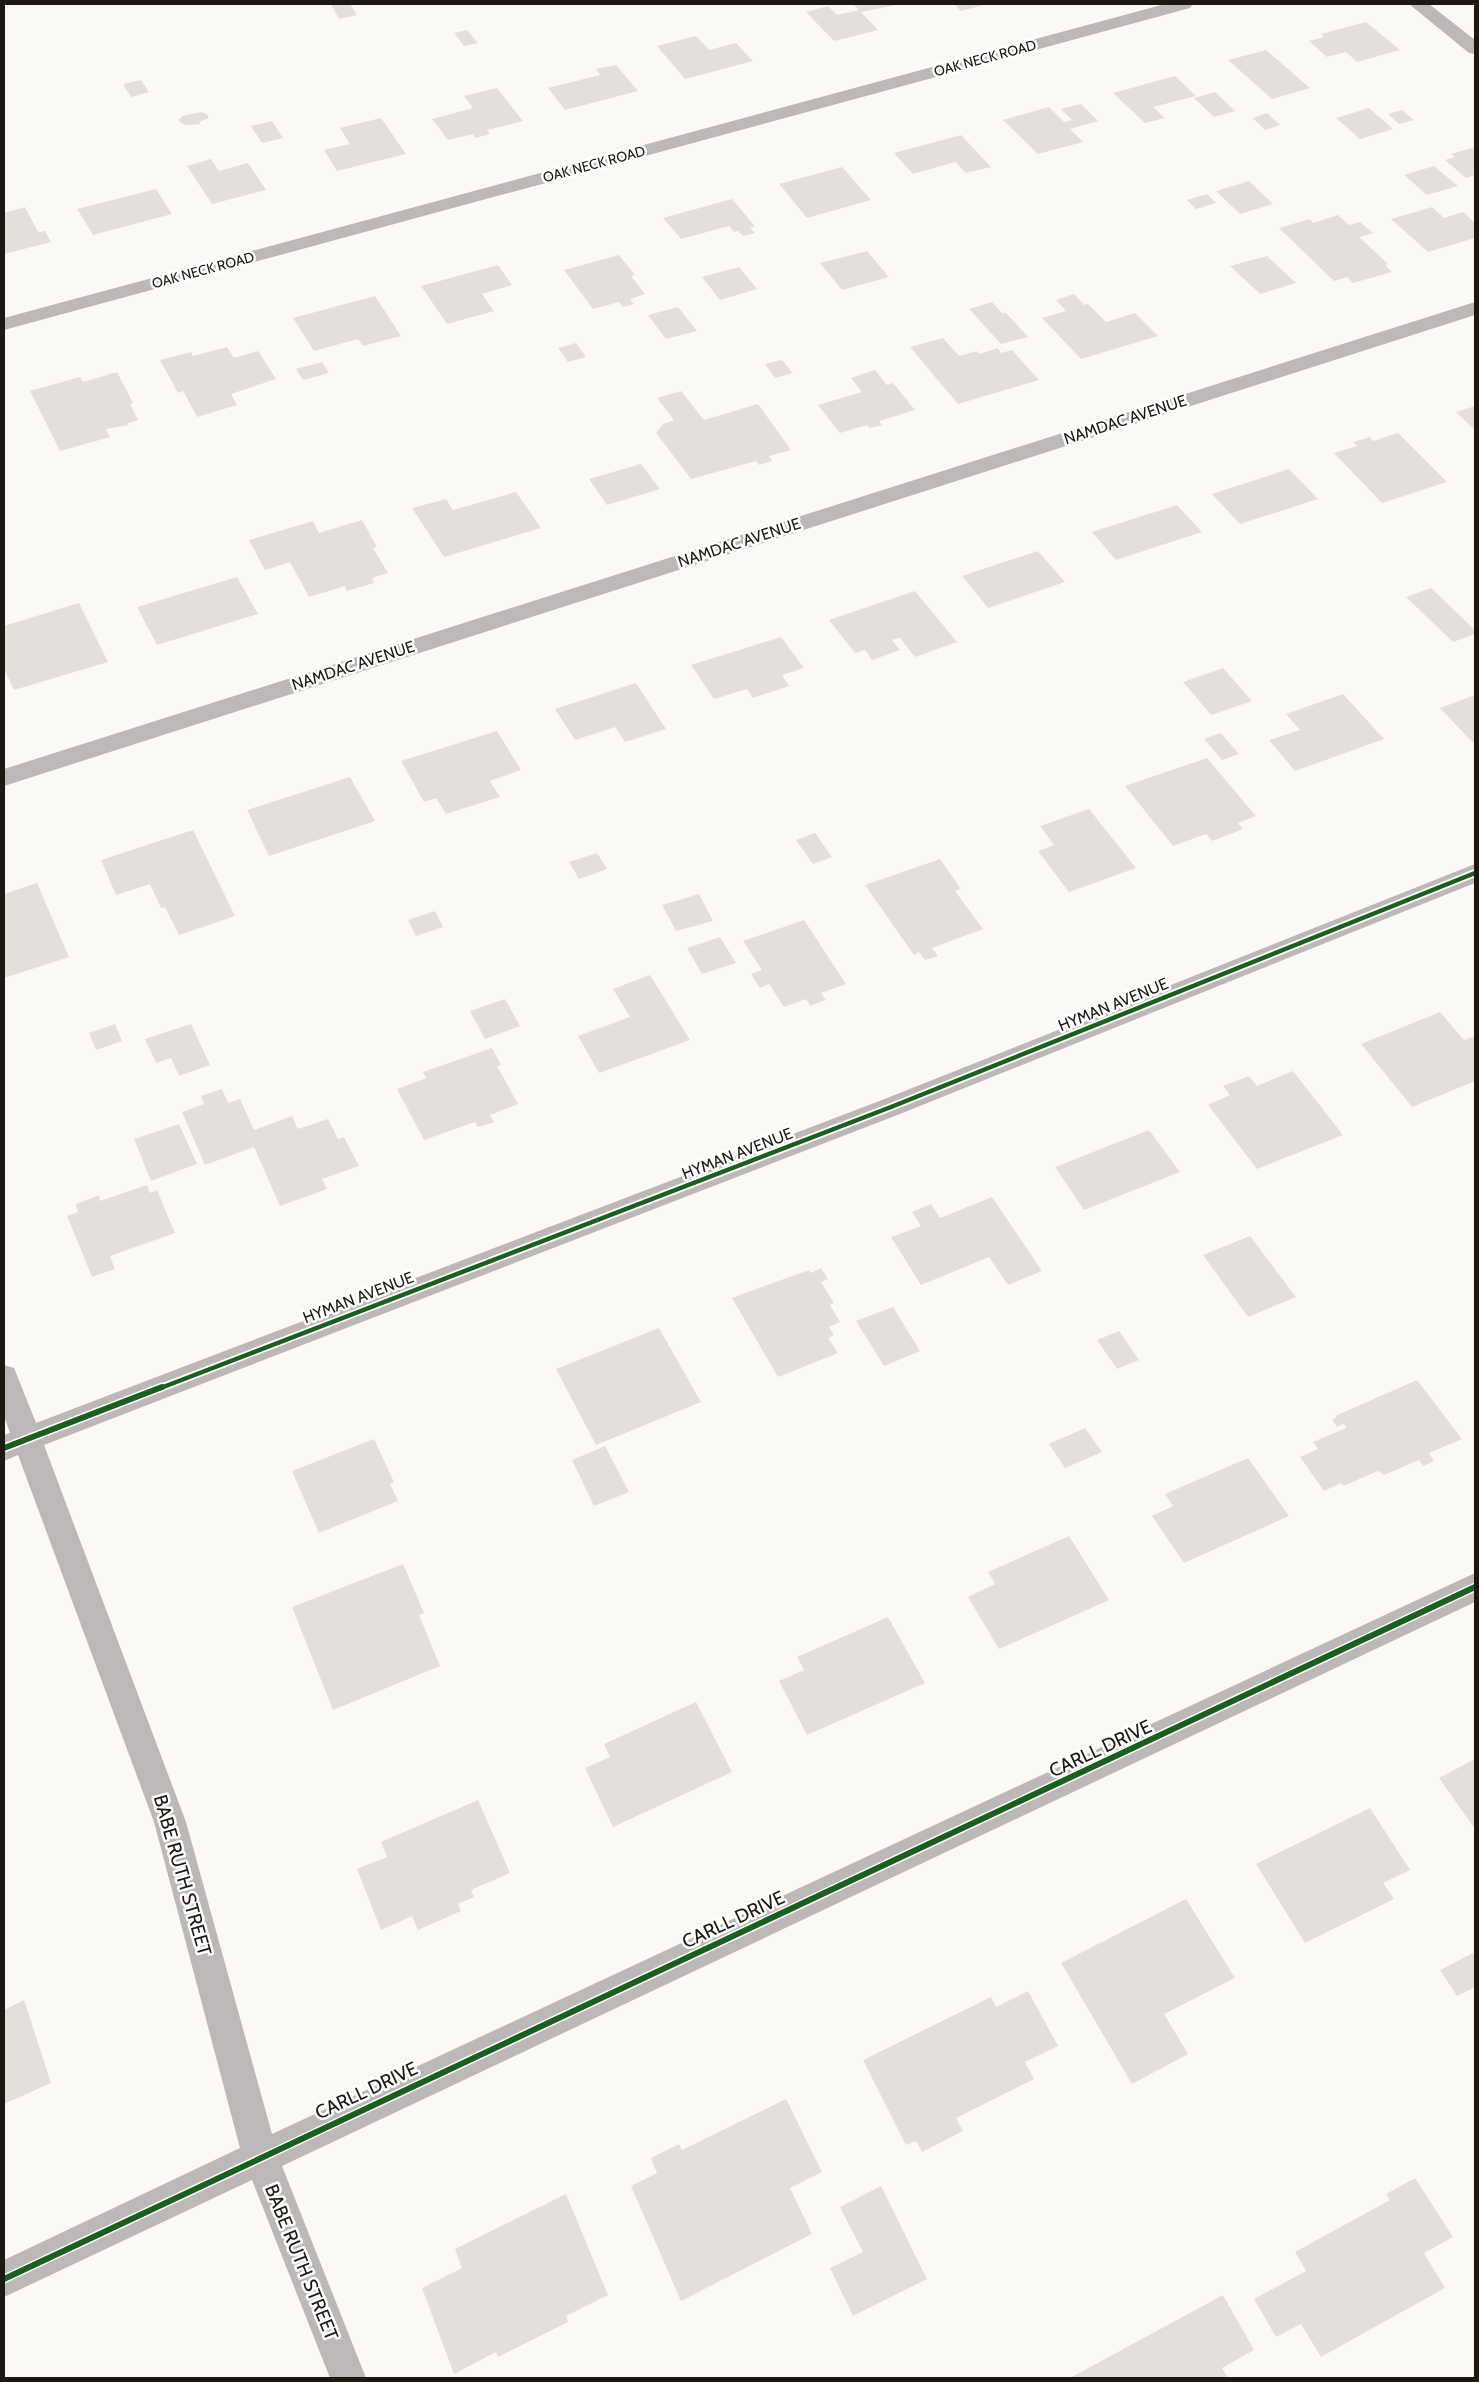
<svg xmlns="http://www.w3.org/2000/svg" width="1479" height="2382" font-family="Cabin,sans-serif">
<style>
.building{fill:#e3e0db}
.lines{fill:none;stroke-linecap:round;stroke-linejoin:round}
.minor{fill:#bbb8b7;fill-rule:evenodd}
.cycleway-far1-casing{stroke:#fff;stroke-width:8}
.cycleway-casing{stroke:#fff;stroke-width:9}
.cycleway-far1{stroke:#1b5e20;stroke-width:4.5}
.cycleway{stroke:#1b5e20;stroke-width:6}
.labels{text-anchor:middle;stroke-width:5;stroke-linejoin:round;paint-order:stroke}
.far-street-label{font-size:14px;fill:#1c1812;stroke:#fff}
.street-label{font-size:16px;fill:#1c1812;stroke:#fff}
.near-street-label{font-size:19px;fill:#1c1812;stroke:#fff}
</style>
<rect width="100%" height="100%" fill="#fbf9f6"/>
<path class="building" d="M 331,4 L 350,4 L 357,15 L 339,19 Z
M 853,4 L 902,4 L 861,12 L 878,30 L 834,41 L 806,12 L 828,6 L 837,15 L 859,10 Z
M 954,4 L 988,4 L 961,11 Z
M 1366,22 L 1400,50 L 1357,62 L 1346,52 L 1327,57 L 1309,41 L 1324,37 L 1321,34 Z
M 467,30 L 478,43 L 464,46 L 454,33 Z
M 696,36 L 709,50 L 736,43 L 753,61 L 685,79 L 657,46 Z
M 1266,50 L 1310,88 L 1272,99 L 1228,60 Z
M 616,65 L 638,91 L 565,110 L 548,88 L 600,75 L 596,69 Z
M 1175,76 L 1196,96 L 1153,107 L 1165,118 L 1145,123 L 1113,93 Z
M 141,80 L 149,92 L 131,97 L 123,84 Z
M 497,88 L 523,121 L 487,130 L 490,134 L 475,138 L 473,134 L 448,140 L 432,119 L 473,108 L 464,96 Z
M 1215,92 L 1235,111 L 1214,117 L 1194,98 Z
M 1081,104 L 1098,121 L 1070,129 L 1083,142 L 1038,154 L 1003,120 L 1049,107 L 1064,122 L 1072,120 L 1061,109 Z
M 1369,108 L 1393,129 L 1360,139 L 1336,118 Z
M 1402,110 L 1414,120 L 1399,124 L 1388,114 Z
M 201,112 L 207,114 L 209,118 L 199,122 L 201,124 L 187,125 L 181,123 L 179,120 L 182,116 Z
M 1267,113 L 1280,125 L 1265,130 L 1253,118 Z
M 381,118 L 406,154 L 337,171 L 324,150 L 350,144 L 340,128 Z
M 272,121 L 283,138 L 262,143 L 251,126 Z
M 961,135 L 991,167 L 966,173 L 955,162 L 913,174 L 894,153 Z
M 1475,147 L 1475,175 L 1466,178 L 1445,160 L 1455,157 L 1451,154 Z
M 211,159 L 219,171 L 248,163 L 266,190 L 212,204 L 187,166 Z
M 1434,166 L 1458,186 L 1427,195 L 1404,175 Z
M 842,167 L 871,200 L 807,218 L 779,184 Z
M 1249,181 L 1273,204 L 1240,214 L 1216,191 Z
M 156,189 L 172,214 L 93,235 L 77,209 Z
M 1207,194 L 1216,203 L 1196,209 L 1187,200 Z
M 732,199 L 755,226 L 750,228 L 755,233 L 743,236 L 738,231 L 734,232 L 729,226 L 681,239 L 663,218 Z
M 25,207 L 38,232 L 45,231 L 51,242 L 4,254 L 4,213 Z
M 1432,207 L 1444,218 L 1463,212 L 1475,223 L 1475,238 L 1428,252 L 1391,219 Z
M 1338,215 L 1349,225 L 1360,222 L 1373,233 L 1359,237 L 1388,264 L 1385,265 L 1392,272 L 1353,283 L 1347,277 L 1334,281 L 1279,228 L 1310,219 L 1313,223 Z
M 867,251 L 889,277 L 842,290 L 820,263 Z
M 619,255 L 635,275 L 631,276 L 645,294 L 630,299 L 634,304 L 623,307 L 619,302 L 593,309 L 564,270 Z
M 1267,256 L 1296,283 L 1260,294 L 1230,266 Z
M 498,265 L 512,285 L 482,294 L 494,311 L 447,324 L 421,286 Z
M 739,267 L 757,289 L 720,300 L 702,277 Z
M 1074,294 L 1084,305 L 1088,304 L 1106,322 L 1135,313 L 1158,336 L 1081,359 L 1042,318 L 1066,311 L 1056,300 Z
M 375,296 L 401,336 L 363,346 L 358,339 L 314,351 L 293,318 Z
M 992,302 L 1002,313 L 1006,313 L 1028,337 L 1001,344 L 969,309 Z
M 678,307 L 697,331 L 666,339 L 648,315 Z
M 943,338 L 959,356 L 977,351 L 979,354 L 998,348 L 1001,353 L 1012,350 L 1039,380 L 958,404 L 910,347 Z
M 576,343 L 586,357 L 568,362 L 558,348 Z
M 227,347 L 234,358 L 258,351 L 276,379 L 231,394 L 237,405 L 197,417 L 183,391 L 178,393 L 160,360 L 191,352 L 193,356 Z
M 782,360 L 793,373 L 775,378 L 765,364 Z
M 322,362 L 329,373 L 303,380 L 296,369 Z
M 875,370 L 887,385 L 893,383 L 915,410 L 879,421 L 882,425 L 870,428 L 867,425 L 840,433 L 818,405 L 862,392 L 851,378 Z
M 117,372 L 133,403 L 130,404 L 138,420 L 128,423 L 129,425 L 106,429 L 110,437 L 60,451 L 30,391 L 80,377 L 83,382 Z
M 681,391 L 704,420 L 758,404 L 791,450 L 769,456 L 772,461 L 759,465 L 756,461 L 691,479 L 656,433 L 663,424 L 674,420 L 657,398 Z
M 1475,406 L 1475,430 L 1456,412 Z
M 1398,433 L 1447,482 L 1382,503 L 1334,453 L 1357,446 L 1353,442 L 1370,437 L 1373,441 Z
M 641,464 L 660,489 L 607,505 L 589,479 Z
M 1289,469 L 1318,499 L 1240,524 L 1212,494 Z
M 516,492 L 541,528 L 444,557 L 412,508 L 446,499 L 453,510 Z
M 1177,505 L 1202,532 L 1116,560 L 1092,532 Z
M 362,520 L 377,547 L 373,548 L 388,573 L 372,578 L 374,583 L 347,591 L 345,586 L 309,597 L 290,562 L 265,570 L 249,540 L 313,521 L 319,533 Z
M 1038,551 L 1065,582 L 988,608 L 962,576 Z
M 237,577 L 258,614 L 157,645 L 137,607 Z
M 1431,588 L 1475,630 L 1475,634 L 1453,642 L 1406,597 Z
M 915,591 L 957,642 L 915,657 L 900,638 L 892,640 L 900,650 L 872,660 L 865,650 L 855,653 L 829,620 Z
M 79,603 L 108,662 L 14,690 L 4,669 L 4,626 Z
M 781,637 L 804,668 L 782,675 L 789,686 L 753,698 L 747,689 L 714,699 L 691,665 Z
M 1223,668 L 1252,701 L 1211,715 L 1183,682 Z
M 636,683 L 666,729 L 625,742 L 615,727 L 575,740 L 555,709 Z
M 1343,694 L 1384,739 L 1295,771 L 1269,740 L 1300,730 L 1286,714 Z
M 1475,695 L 1475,745 L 1440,708 Z
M 497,731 L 521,770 L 490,781 L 500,797 L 446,814 L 436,798 L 424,802 L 401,761 Z
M 1221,733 L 1239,754 L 1222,760 L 1204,739 Z
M 1207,758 L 1256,816 L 1238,823 L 1243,829 L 1212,841 L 1206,834 L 1173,846 L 1125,786 Z
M 350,777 L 375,821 L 269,856 L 247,810 Z
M 1089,809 L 1136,868 L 1069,892 L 1038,851 L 1054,845 L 1040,826 Z
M 193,830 L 235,916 L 179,935 L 165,907 L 161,908 L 150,884 L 116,895 L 101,860 Z
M 815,833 L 832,857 L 813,864 L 796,840 Z
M 597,853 L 607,869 L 579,879 L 569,862 Z
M 940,859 L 961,889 L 955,891 L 983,929 L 932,948 L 938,956 L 925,960 L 919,952 L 914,955 L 865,885 Z
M 37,883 L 69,957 L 4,978 L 4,894 Z
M 699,894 L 713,921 L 676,931 L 662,905 Z
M 435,911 L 443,927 L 416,936 L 408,920 Z
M 804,920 L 846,984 L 821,993 L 826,1000 L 810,1006 L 806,999 L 784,1007 L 769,984 L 760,988 L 751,974 L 762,970 L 743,941 Z
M 720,937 L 736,963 L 702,974 L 687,948 Z
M 650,975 L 690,1040 L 599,1073 L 578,1036 L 630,1017 L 613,989 Z
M 505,999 L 520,1026 L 485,1039 L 470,1011 Z
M 1440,1012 L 1464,1040 L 1475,1036 L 1475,1081 L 1412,1107 L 1361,1044 Z
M 115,1024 L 122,1041 L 96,1050 L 89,1033 Z
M 191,1024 L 210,1065 L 179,1076 L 171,1058 L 156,1063 L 145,1039 Z
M 492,1048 L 501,1065 L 497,1066 L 518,1104 L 490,1115 L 494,1122 L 478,1127 L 475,1122 L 424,1140 L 397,1089 L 426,1078 L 423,1072 Z
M 1293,1071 L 1343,1135 L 1257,1169 L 1208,1105 L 1230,1095 L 1223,1086 L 1249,1076 L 1257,1086 Z
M 222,1089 L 228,1103 L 240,1099 L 254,1130 L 292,1116 L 298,1129 L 328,1119 L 338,1139 L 344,1137 L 359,1166 L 322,1179 L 327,1189 L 280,1206 L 254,1147 L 205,1165 L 182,1112 L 204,1104 L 201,1096 Z
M 179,1124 L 197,1164 L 151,1181 L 134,1139 Z
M 1149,1130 L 1180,1172 L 1084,1210 L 1055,1167 Z
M 147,1185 L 150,1193 L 157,1190 L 175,1233 L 110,1256 L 115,1269 L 92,1277 L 67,1216 L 78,1212 L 76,1204 L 99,1195 L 100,1201 Z
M 992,1197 L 1042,1271 L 1008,1285 L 989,1257 L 921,1285 L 891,1237 L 921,1226 L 912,1212 L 931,1204 L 940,1218 Z
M 1250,1236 L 1296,1297 L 1248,1317 L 1203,1255 Z
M 821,1268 L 828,1279 L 821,1282 L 834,1303 L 830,1305 L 840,1322 L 829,1327 L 834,1335 L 828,1338 L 838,1353 L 778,1377 L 732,1298 L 809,1270 L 811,1273 Z
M 893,1307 L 920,1351 L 884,1366 L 856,1321 Z
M 659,1328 L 701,1402 L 596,1445 L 556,1369 Z
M 1119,1331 L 1139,1360 L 1117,1369 L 1097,1340 Z
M 1417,1380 L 1462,1439 L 1429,1453 L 1434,1461 L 1423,1466 L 1419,1460 L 1384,1475 L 1378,1471 L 1343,1486 L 1341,1483 L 1324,1491 L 1300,1457 L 1318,1449 L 1313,1442 L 1346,1428 L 1344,1424 L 1337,1427 L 1332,1420 L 1337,1417 L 1335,1416 Z
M 1085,1428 L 1102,1452 L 1065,1468 L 1049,1444 Z
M 374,1439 L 394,1482 L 390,1484 L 398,1501 L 319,1533 L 292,1471 Z
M 605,1446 L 629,1492 L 594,1506 L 572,1460 Z
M 1248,1458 L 1289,1516 L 1184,1563 L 1152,1516 L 1173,1506 L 1165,1494 Z
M 1069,1536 L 1109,1600 L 999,1649 L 968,1597 L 995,1584 L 988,1572 Z
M 403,1564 L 424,1613 L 419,1615 L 440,1666 L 333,1710 L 292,1607 Z
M 888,1617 L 925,1683 L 807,1735 L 779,1681 L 804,1670 L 797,1657 Z
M 696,1702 L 732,1772 L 613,1827 L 585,1768 L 610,1757 L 604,1744 Z
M 1475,1759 L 1475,1829 L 1439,1778 Z
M 478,1800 L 510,1873 L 471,1890 L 474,1897 L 458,1904 L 461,1911 L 418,1930 L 412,1916 L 381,1930 L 357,1869 L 387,1857 L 381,1842 Z
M 1370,1808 L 1410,1870 L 1383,1883 L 1394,1899 L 1305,1943 L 1256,1864 Z
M 1186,1899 L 1235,1978 L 1164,2014 L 1188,2054 L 1132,2084 L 1061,1963 Z
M 1475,1952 L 1475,1987 L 1457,1996 L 1440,1970 Z
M 1028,1991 L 1058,2046 L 1025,2062 L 1034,2079 L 956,2118 L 963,2131 L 922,2152 L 916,2141 L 906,2145 L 863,2060 L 991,1997 L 996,2007 Z
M 24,2000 L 51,2083 L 4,2104 L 4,2010 Z
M 786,2099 L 822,2172 L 790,2188 L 812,2234 L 681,2301 L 631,2186 L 657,2173 L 651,2158 L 679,2144 L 682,2150 Z
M 1415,2178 L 1453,2237 L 1424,2253 L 1445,2288 L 1321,2357 L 1301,2324 L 1276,2337 L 1254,2299 L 1306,2271 L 1295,2252 L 1390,2200 L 1386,2194 Z
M 881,2186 L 927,2279 L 853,2316 L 830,2268 L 863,2252 L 840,2207 Z
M 566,2194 L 608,2295 L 566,2316 L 568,2322 L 498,2357 L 496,2352 L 454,2374 L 422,2288 L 462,2268 L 455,2249 Z
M 1223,2295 L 1254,2350 L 1222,2368 L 1228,2378 L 1070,2378 Z"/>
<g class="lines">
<path class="minor" d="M 1165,4 L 1193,4 L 1190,8 L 4,330 L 4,318 Z
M 1409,4 L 1429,4 L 1475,40 L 1475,54 L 1469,53 Z
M 1475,302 L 1475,315 L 4,786 L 4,769 Z
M 1475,864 L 1475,883 L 900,1114 L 44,1445 L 186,1822 L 272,2134 L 1475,1573 L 1475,1602 L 282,2166 L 366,2378 L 330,2378 L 252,2180 L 4,2297 L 4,2260 L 240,2148 L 154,1822 L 18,1455 L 4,1461 L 4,1435 L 10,1433 L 4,1416 L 4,1365 L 14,1368 L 36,1423 L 882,1100 Z"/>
<g class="cycleway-far1-casing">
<path id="cycleway-far1" d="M 158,1389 L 891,1107 L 1475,873"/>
</g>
<g class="cycleway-casing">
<path id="cycleway" d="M 4,1448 L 162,1387
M 4,2279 L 1475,1587"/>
</g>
<use href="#cycleway-far1" class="cycleway-far1"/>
<use href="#cycleway" class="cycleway"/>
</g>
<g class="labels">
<g class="far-street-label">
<text transform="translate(985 58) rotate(-15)" y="5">OAK NECK ROAD</text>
<text transform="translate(594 164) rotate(-15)" y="5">OAK NECK ROAD</text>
<text transform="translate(203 270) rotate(-15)" y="5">OAK NECK ROAD</text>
</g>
<g class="street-label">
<text transform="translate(1125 419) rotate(-18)" y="6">NAMDAC AVENUE</text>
<text transform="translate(739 542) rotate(-18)" y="6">NAMDAC AVENUE</text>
<text transform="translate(353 665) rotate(-18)" y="6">NAMDAC AVENUE</text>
<text transform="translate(1113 1004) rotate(-22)" y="6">HYMAN AVENUE</text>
<text transform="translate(737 1153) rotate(-21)" y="6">HYMAN AVENUE</text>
<text transform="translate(358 1297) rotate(-21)" y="6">HYMAN AVENUE</text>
</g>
<g class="near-street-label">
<text transform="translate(1100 1748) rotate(-25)" y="7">CARLL DRIVE</text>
<text transform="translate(183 1875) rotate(74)" y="7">BABE RUTH STREET</text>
<text transform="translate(733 1919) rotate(-25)" y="7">CARLL DRIVE</text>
<text transform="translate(366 2090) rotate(-25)" y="7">CARLL DRIVE</text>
<text transform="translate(302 2262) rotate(68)" y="7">BABE RUTH STREET</text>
</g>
</g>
<rect width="1479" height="2382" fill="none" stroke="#1c1812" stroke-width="10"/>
</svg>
